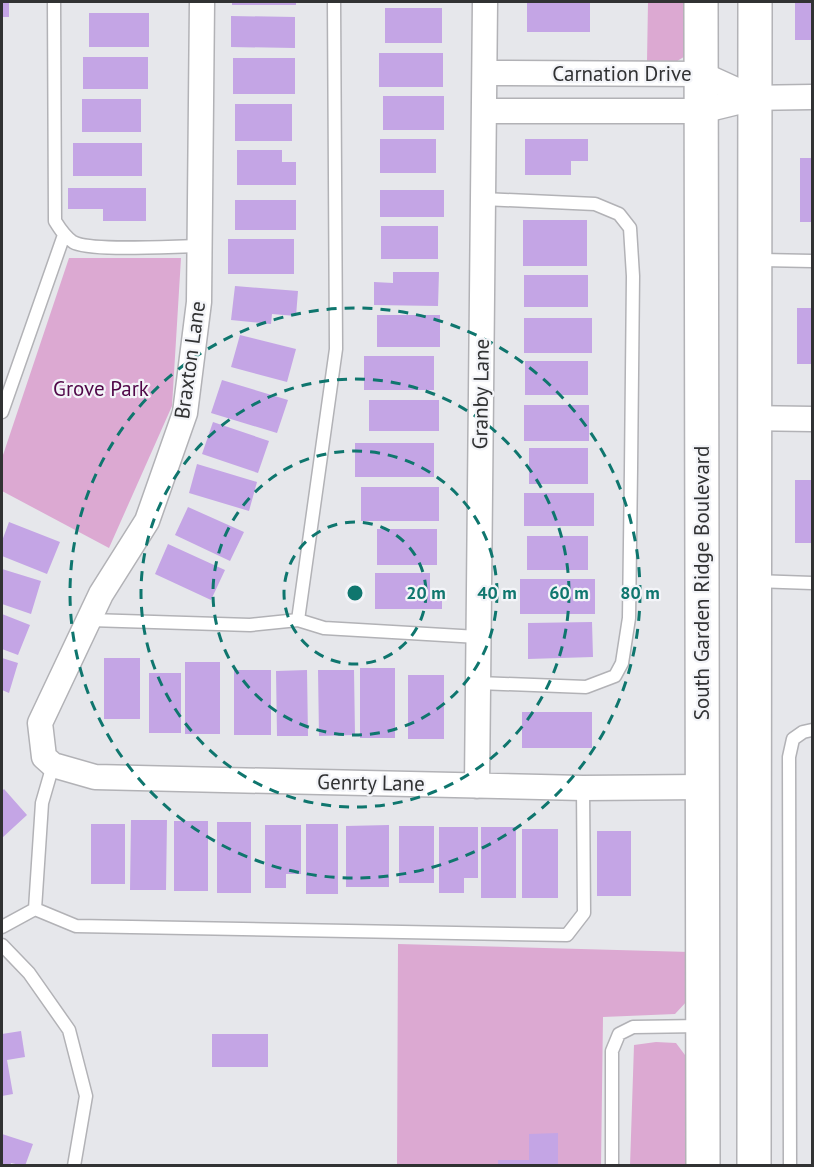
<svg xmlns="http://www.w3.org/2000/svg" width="814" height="1167" font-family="'PT Sans',sans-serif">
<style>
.green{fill:#dca9d2}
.building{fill:#c4a5e5}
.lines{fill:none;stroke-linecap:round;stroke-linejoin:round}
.lane-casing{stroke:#b2b2b6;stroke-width:15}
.street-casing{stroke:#b2b2b6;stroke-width:27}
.secondary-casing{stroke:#b2b2b6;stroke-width:36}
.lane{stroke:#fff;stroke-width:12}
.street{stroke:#fff;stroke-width:24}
.secondary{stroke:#fff;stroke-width:33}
.ring{fill:none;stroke:#0f766e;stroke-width:3;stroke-dasharray:10 8}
.labels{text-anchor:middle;stroke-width:4.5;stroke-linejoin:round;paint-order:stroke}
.street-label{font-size:21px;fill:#313233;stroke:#f3f4f8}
.park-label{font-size:21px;fill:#500748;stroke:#f3f4f8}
.centre{fill:#0f766e;stroke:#f3f4f8;stroke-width:3}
.ring-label{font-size:18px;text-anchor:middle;font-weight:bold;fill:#0f766e;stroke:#f3f4f8;stroke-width:4.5;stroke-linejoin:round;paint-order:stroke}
</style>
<rect width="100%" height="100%" fill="#e6e7eb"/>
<path class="green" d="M 648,2 L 690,2 L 687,55 L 669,66 L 647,61 Z
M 69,258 L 181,258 L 172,406 L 109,548 L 2,491 L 2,458 Z
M 398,944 L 690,952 L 688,1000 L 675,1014 L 603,1017 L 601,1165 L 397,1166 Z
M 656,1042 L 676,1043 L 688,1059 L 688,1165 L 630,1166 L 634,1045 Z"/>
<path class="building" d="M 2,2 L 9,2 L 9,17 L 2,17 Z
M 232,2 L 296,2 L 296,5 L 232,5 Z
M 527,2 L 590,2 L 590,32 L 527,32 Z
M 795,2 L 812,2 L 812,40 L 795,40 Z
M 385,8 L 442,8 L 442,43 L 385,43 Z
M 89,13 L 149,13 L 149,47 L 89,47 Z
M 231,16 L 295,17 L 295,48 L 231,47 Z
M 379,53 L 443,53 L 443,87 L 379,87 Z
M 83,57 L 148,57 L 148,89 L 83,89 Z
M 233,58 L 295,58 L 295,94 L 233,94 Z
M 383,96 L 444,96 L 444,130 L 383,130 Z
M 82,99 L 141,99 L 141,132 L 82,132 Z
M 235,104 L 292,104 L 292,141 L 235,141 Z
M 380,139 L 436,139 L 436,173 L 380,173 Z
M 525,139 L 588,139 L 588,161 L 571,161 L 571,175 L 525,175 Z
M 73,143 L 142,143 L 142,176 L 73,176 Z
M 237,150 L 282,150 L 282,162 L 296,162 L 296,185 L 237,185 Z
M 800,158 L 812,158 L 812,222 L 800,222 Z
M 68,188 L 146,188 L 146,221 L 103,221 L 103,209 L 68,209 Z
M 380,190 L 444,190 L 444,217 L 380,217 Z
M 235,200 L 296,200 L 296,230 L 235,230 Z
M 523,220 L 587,220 L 587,266 L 523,266 Z
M 381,226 L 438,226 L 438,259 L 381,259 Z
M 228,239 L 294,239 L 294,274 L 228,274 Z
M 393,272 L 439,272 L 438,306 L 374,305 L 374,282 L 393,283 Z
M 524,275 L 588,275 L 588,307 L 524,307 Z
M 235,286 L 298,291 L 296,316 L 272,314 L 271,324 L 231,320 Z
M 797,308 L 812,308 L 812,364 L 797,364 Z
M 377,315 L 440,315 L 440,347 L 377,347 Z
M 524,318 L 592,318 L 592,353 L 524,353 Z
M 240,335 L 296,349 L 287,382 L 231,367 Z
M 364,356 L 434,356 L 434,390 L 364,390 Z
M 525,361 L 588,361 L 588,395 L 525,395 Z
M 222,380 L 288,400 L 277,433 L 211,413 Z
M 369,400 L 439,400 L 439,431 L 369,431 Z
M 524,405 L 589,405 L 589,441 L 524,441 Z
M 213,422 L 269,441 L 258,473 L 202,454 Z
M 355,443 L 434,443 L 434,477 L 355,477 Z
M 529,448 L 588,448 L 588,484 L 529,484 Z
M 197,464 L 257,482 L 249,511 L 189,493 Z
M 795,480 L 812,480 L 812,543 L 795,543 Z
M 361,487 L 439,487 L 439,521 L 361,521 Z
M 524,493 L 594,493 L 594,526 L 524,526 Z
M 188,507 L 244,532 L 230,561 L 175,535 Z
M 9,522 L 60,542 L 47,574 L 2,556 L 2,541 Z
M 377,529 L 437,529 L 437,565 L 377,565 Z
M 527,536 L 588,536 L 588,570 L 527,570 Z
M 168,544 L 225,570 L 211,600 L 155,574 Z
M 2,569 L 41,581 L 31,614 L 2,604 Z
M 375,573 L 430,573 L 430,590 L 442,590 L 442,609 L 375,609 Z
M 520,579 L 595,579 L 595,614 L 520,614 Z
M 2,614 L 30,625 L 18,655 L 2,649 Z
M 592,622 L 593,657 L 528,659 L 528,623 Z
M 2,658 L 18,663 L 9,693 L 2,690 Z
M 104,658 L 140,658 L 140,719 L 104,719 Z
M 185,662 L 220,662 L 220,734 L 185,734 Z
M 360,668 L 395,668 L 395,738 L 360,738 Z
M 234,670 L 271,670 L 271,735 L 234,735 Z
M 307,670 L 308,736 L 277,736 L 276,671 Z
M 318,670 L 354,670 L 355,735 L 319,736 Z
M 149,673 L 181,673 L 181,733 L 149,733 Z
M 408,675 L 444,675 L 444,739 L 408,739 Z
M 522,712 L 592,712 L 592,748 L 522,748 Z
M 4,789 L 27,815 L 2,838 L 2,791 Z
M 131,820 L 167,820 L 166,890 L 130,890 Z
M 174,821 L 208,821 L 208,891 L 174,891 Z
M 217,822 L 251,822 L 251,893 L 217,893 Z
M 91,824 L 125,824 L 125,884 L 91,884 Z
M 306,824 L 338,824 L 338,894 L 306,894 Z
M 265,825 L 301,825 L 301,874 L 286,874 L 286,888 L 265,888 Z
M 389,825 L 389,887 L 346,887 L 346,826 Z
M 399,826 L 434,826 L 434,883 L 399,883 Z
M 439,827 L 478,827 L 478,878 L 464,878 L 464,893 L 439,893 Z
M 481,827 L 516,827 L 516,898 L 481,898 Z
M 522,829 L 558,829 L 558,898 L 522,898 Z
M 597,831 L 631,831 L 631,896 L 597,896 Z
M 21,1031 L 25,1057 L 7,1060 L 13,1094 L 2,1096 L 2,1034 Z
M 212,1034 L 268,1034 L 268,1067 L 212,1067 Z
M 558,1133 L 558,1166 L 498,1166 L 498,1160 L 529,1160 L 529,1134 Z
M 2,1134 L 33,1144 L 25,1166 L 11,1163 L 10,1166 L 2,1166 Z"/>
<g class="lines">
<g class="lane-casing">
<path id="lane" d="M 54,2 L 55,221 C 60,229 65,237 73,242 C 90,252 175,246 199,246
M 334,2 L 336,349 L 298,620 L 324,628 L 478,637
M 757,260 L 812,261
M 2,412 L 64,235
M 755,581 L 812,583
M 90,620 L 250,625 L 298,620
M 478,683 L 586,687 L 615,676 L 622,663 L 629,618 L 631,469 L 633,276 L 630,228 L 619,214 L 595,204 L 483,199
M 53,765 L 42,803 L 35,909 L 76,926 L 567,935 L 584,913 L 583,788
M 2,927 L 35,909
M 2,945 L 29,973 L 69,1030 L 86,1096 L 74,1166
M 612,1166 L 612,1051 L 619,1034 L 633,1027 L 702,1026
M 790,1166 L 789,757 L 793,739 L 803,732 L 812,730"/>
</g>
<g class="street-casing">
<path id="street" d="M 202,2 L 199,302 L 185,413 L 147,521 L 101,594 L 40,723 L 44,757 L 53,765 L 95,777 L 583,788 L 702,787
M 486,73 L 701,74 L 754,98
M 485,111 L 701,111 L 754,98 L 812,97
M 754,418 L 812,419
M 477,786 L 485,2"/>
</g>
<g class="secondary-casing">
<path id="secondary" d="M 701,2 L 703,1166
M 754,1166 L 755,2"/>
</g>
<use href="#lane" class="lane"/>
<use href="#street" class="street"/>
<use href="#secondary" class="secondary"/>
</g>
<g class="ring">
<circle cx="355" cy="593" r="71"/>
<circle cx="355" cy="593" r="142"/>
<circle cx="355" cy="593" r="214"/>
<circle cx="355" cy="593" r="285"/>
</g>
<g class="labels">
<g class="street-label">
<text x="622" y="81">Carnation Drive</text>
<text transform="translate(190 360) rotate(-82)" y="7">Braxton Lane</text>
<text transform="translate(481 394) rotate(-89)" y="7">Granby Lane</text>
<text transform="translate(702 583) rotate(-90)" y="7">South Garden Ridge Boulevard</text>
<text transform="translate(371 783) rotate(1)" y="7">Genrty Lane</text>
</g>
<g class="park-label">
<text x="101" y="396">Grove Park</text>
</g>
</g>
<circle cx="355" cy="593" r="9" class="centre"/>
<g class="ring-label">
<text x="426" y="599">20 m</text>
<text x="497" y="599">40 m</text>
<text x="569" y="599">60 m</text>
<text x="640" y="599">80 m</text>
</g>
<rect width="814" height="1167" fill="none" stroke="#313233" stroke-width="6"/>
</svg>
